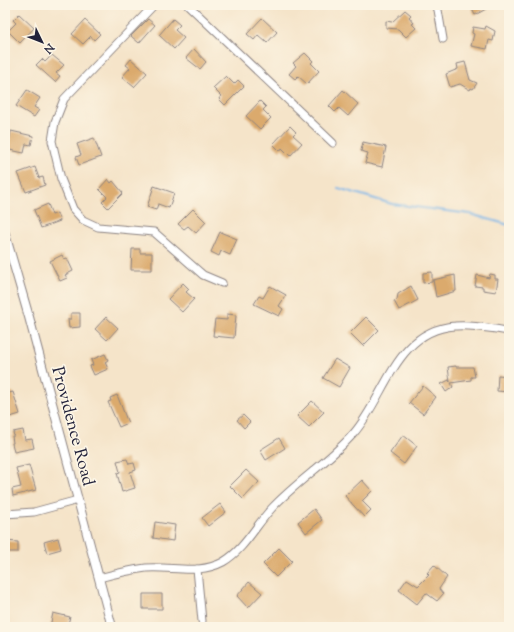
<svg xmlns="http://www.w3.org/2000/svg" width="514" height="632" font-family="'Sorts Mill Goudy',serif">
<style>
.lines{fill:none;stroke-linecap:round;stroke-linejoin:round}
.stream{stroke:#75b4e8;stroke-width:2}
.building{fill:#dbaa6d}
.minor-casing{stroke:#8c8382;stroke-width:9}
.tertiary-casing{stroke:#8c8382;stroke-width:10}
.minor{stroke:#fff;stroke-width:7}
.tertiary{stroke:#fff;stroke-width:8}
.labels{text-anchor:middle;stroke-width:3.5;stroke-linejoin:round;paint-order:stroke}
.street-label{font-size:17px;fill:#22223b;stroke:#fcf5e5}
</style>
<rect width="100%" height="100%" fill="#fcf5e5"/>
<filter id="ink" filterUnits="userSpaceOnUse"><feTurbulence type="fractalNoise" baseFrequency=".025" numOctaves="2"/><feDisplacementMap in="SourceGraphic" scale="8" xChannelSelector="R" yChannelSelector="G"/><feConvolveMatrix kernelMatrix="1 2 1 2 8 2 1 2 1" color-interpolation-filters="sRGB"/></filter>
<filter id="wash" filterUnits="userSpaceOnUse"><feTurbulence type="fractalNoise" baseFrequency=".012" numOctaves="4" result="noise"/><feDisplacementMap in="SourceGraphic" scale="16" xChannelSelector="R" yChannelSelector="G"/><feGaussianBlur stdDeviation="0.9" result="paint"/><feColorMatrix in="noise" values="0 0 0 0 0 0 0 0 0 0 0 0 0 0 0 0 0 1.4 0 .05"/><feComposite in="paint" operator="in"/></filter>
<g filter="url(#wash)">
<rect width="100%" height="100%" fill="#f5e4c9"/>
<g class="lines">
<path class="stream" d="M 338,188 L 392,204 L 470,214 L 509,225"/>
</g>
<g id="blocks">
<path class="building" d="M 470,5 L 484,5 L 486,9 L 475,15 Z
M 405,10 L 411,15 L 409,17 L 414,23 L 412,24 L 416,28 L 406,37 L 398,29 L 386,28 L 386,21 L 392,22 Z
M 19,14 L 34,28 L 20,43 L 8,31 L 16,23 L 13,20 Z
M 262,18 L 277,32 L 267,43 L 258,35 L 254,40 L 247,34 Z
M 148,19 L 155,25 L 139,43 L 131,36 Z
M 173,19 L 180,25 L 175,30 L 184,38 L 174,49 L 159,35 Z
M 85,20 L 100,34 L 94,40 L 91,36 L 83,44 L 72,34 Z
M 486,26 L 495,31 L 493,41 L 489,40 L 487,49 L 471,46 L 474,34 L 472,33 L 473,27 L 485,29 Z
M 194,49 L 206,62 L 200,69 L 186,58 Z
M 305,53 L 313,61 L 311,63 L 319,71 L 307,84 L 298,76 L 295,79 L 289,74 L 296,66 L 293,63 Z
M 52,55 L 64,65 L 56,73 L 60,76 L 55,82 L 36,65 L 42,59 L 45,62 Z
M 131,59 L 147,73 L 134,87 L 122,77 L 130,68 L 126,65 Z
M 465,62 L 470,80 L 477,83 L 473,89 L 471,88 L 470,90 L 460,84 L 450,87 L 446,74 L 458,69 L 457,64 Z
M 226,76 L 234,84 L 238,80 L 244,86 L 225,105 L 219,99 L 221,96 L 213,88 Z
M 27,90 L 40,98 L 34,107 L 39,110 L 34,117 L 16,106 Z
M 343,90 L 358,104 L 348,116 L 339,108 L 335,112 L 329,106 Z
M 260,101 L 266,107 L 263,110 L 271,118 L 260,129 L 246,116 Z
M 290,126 L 296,132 L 293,135 L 302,143 L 290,156 L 282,148 L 280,151 L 273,144 Z
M 11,131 L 33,136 L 31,145 L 26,144 L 24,153 L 5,149 L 5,142 L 9,142 Z
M 94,138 L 101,157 L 79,165 L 76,157 L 81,155 L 77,144 Z
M 363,142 L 386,147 L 382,167 L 365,163 L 368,153 L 361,151 Z
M 35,167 L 39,178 L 43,177 L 45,185 L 26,192 L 18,173 Z
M 108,179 L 111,183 L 113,181 L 123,193 L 108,208 L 102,202 L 107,197 L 99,189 Z
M 154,186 L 174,193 L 169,208 L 158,204 L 156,210 L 147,207 Z
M 48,204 L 52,215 L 57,213 L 60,221 L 41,228 L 34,210 Z
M 193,209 L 206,222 L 196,233 L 188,226 L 184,229 L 178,224 Z
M 220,232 L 237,239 L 230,255 L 221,251 L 219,256 L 211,252 Z
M 132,249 L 140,249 L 140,253 L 152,253 L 152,270 L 131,270 Z
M 62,255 L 64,259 L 67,258 L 73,271 L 65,275 L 67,278 L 60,281 L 50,261 Z
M 432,272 L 432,282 L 423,283 L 423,273 Z
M 490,274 L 495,275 L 495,279 L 498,279 L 496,292 L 483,290 L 483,287 L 475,286 L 477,275 L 489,278 Z
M 455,275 L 456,291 L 436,297 L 433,280 Z
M 183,283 L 189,289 L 186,292 L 194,299 L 182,312 L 168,299 Z
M 270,286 L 286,295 L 279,306 L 283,309 L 279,316 L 254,304 L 259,296 L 263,298 Z
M 411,286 L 418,300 L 399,310 L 394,301 L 397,300 L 398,294 Z
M 71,313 L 80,313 L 80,327 L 69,328 L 68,319 L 71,319 Z
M 227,314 L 236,315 L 234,338 L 213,336 L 215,319 L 227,320 Z
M 106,317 L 118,328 L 107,340 L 95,329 Z
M 366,317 L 379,330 L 363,346 L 350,333 Z
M 105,354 L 108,360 L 105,362 L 108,369 L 94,375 L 90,366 L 93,365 L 91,360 Z
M 335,359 L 350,368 L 339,387 L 323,378 Z
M 456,366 L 456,367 L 473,367 L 475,377 L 471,377 L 471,380 L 451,383 L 453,387 L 446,392 L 441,384 L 449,380 L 450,382 L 448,367 Z
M 498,375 L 509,376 L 509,392 L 497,391 Z
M 423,386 L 436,397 L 423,414 L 409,403 Z
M 13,392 L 20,414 L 10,417 L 5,394 Z
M 117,395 L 128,423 L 119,427 L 108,402 L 111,401 L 110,398 Z
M 312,401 L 324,412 L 309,427 L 297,416 Z
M 243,415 L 250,422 L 244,428 L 237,420 Z
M 23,430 L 25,440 L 32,439 L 34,448 L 14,452 L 12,443 L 13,443 L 12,436 L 14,436 L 13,432 Z
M 403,435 L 417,446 L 404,464 L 390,453 Z
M 279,438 L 285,448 L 266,460 L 260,450 Z
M 127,459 L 129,464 L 134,463 L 136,470 L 130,472 L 135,488 L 122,492 L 117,473 L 120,472 L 117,461 Z
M 29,465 L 36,490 L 13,496 L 12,489 L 21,487 L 16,468 Z
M 246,470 L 259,482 L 243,499 L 230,486 Z
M 362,480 L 372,491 L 362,501 L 371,510 L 364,517 L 345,496 Z
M 220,504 L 226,512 L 208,526 L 202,518 Z
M 314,509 L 322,520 L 306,533 L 298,522 Z
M 155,522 L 175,525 L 173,541 L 153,538 Z
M 58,538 L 61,549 L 47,553 L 44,542 Z
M 5,541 L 18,542 L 18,552 L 5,552 Z
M 279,548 L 292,561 L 276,577 L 263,564 Z
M 434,565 L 447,577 L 439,589 L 443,594 L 437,601 L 426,593 L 417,604 L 399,590 L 407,579 L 418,586 L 429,575 L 427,573 Z
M 249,582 L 262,593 L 248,608 L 237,596 Z
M 143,594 L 162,594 L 162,609 L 143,609 Z
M 53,613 L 70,617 L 67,627 L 50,627 Z"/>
</g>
</g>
<g filter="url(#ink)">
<use href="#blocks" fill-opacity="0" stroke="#8c8382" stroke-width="1"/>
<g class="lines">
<g class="minor-casing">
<path id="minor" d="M 154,5 L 64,99 L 55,122 L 52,141 L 61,179 L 73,209 L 83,220 L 98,227 L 154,232 L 203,275 L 222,283
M 188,5 L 333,143
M 436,5 L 438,10 L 443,39
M 5,514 L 34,512 L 78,500
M 197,569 L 202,621
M 99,578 C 114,574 130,570 146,568 C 172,566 199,575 223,562 C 244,550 256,525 272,508 C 297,481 330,461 354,433 C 386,396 396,330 455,326 C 473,324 491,329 509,331"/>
</g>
<g class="tertiary-casing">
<path id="tertiary" d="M 5,234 L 29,317 L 112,627"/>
</g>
<use href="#minor" class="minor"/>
<use href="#tertiary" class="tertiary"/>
</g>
</g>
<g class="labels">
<g class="street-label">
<text transform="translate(74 426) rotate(75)" y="6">Providence Road</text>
</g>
</g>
<rect width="514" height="632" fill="none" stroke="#fcf5e5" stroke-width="20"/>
<g transform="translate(42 42) rotate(133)" stroke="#fcf5e5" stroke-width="3" paint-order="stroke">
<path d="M0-3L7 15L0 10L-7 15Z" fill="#22223b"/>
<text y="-6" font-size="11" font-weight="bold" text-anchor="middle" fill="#22223b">N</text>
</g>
</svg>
